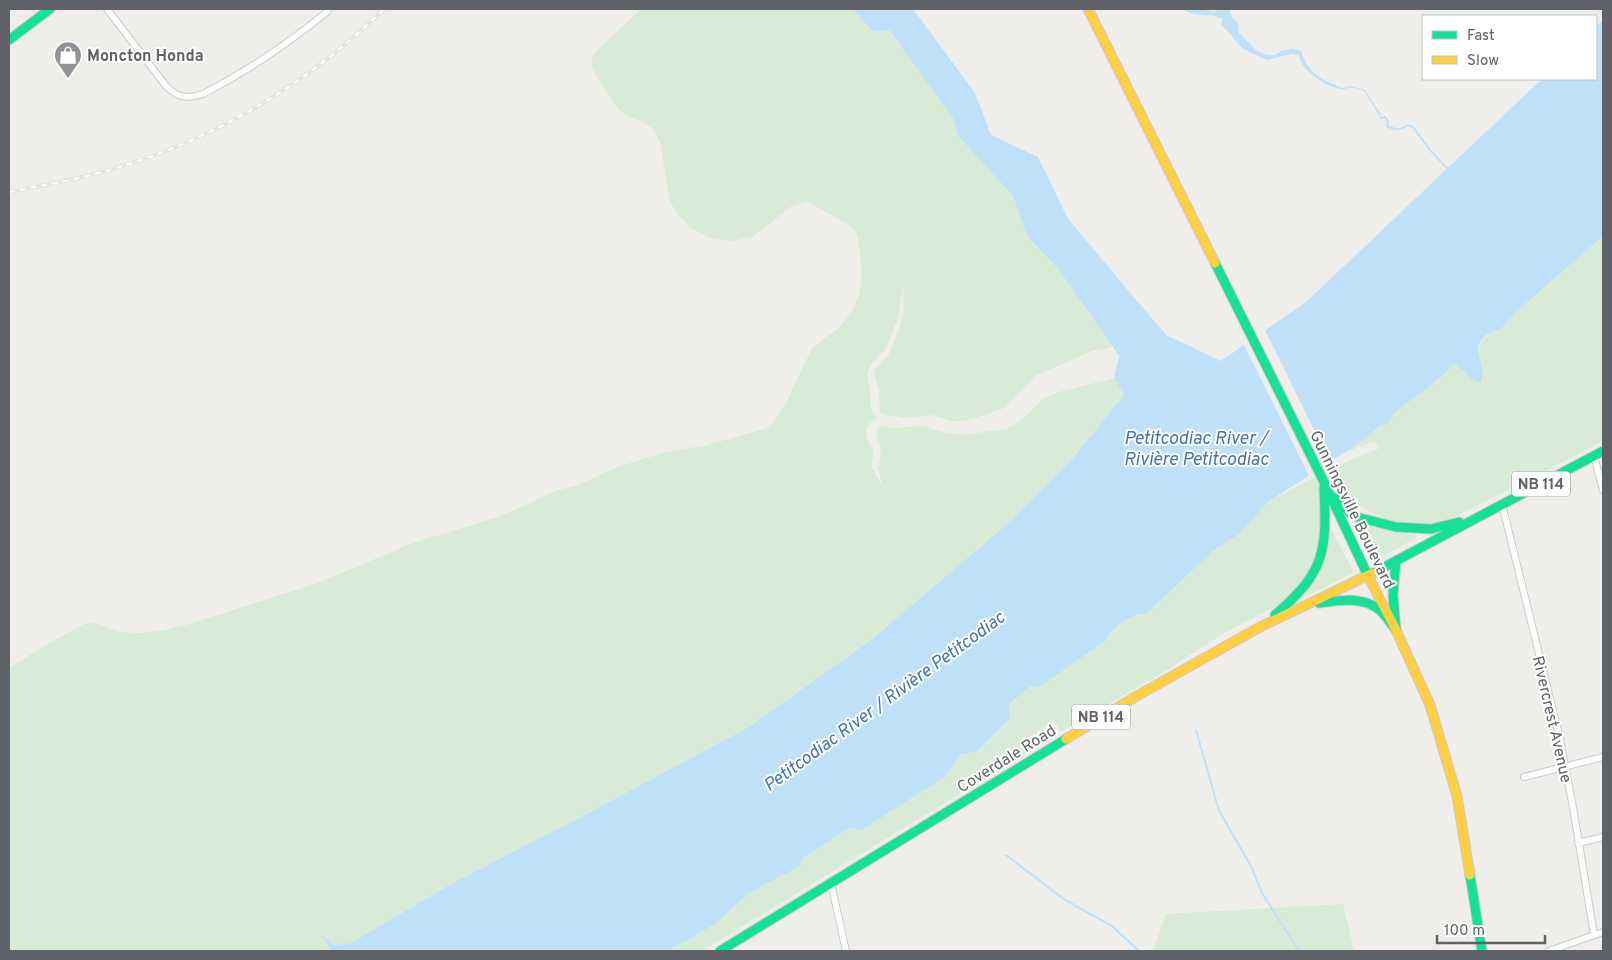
<svg xmlns="http://www.w3.org/2000/svg" width="1612" height="960" font-family="Overpass,sans-serif">
<style>
.green{fill:#d8ebd6}
.water{fill:#bfe0f9}
.pier{fill:#efeeea}
.lines{fill:none;stroke-linecap:round;stroke-linejoin:round}
.stream{stroke:#bfe0f9;stroke-width:2}
.street-casing{stroke:#cbcccc;stroke-width:8}
.fast-casing{stroke:#cacacb;stroke-width:11}
.slow-casing{stroke:#cacacb;stroke-width:11}
.street{stroke:#fdfcfc;stroke-width:6}
.fast{stroke:#16e098;stroke-width:9}
.slow{stroke:#ffcf43;stroke-width:9}
.rail-casing{stroke:#e4e4e4;stroke-width:4}
.rail{stroke:#fff;stroke-width:2;stroke-dasharray:5.5;stroke-linecap:butt}
.labels{text-anchor:middle;stroke-width:4;stroke-linejoin:round;paint-order:stroke}
.shield{fill:#fff;stroke:#8f9295;stroke-width:1}
.shield-label{font-size:15px;font-weight:bold;fill:#5f6368}
.poi-label{font-size:16px;font-weight:bold;fill:#5f6368;stroke:#fff;text-anchor:start}
.street-label{font-size:16px;fill:#5f6368;stroke:#fff}
.water-label{font-size:18px;font-style:italic;fill:#4174aa;stroke:#fff}
</style>
<rect width="100%" height="100%" fill="#efeeea"/>
<path class="green" d="M 641,9 L 852,9 L 874,32 L 889,30 L 953,118 L 959,137 L 1013,196 L 1027,236 L 1059,270 L 1112,347 L 1092,351 L 1037,375 L 1004,408 L 978,417 L 963,421 L 952,421 L 931,415 L 905,418 L 895,416 L 887,416 L 880,412 L 879,391 L 874,373 L 876,368 L 889,354 L 901,323 L 904,309 L 903,285 L 898,318 L 889,341 L 884,351 L 872,363 L 868,370 L 867,377 L 870,391 L 871,409 L 877,418 L 869,424 L 866,431 L 866,437 L 873,451 L 872,468 L 884,489 L 878,470 L 881,450 L 876,434 L 878,426 L 896,428 L 923,426 L 947,433 L 964,435 L 1010,428 L 1026,416 L 1043,399 L 1059,392 L 1114,378 L 1124,395 L 1073,458 L 1012,520 L 871,640 L 749,727 L 581,817 L 451,884 L 351,943 L 333,945 L 324,938 L 331,951 L 9,951 L 9,669 L 11,667 L 44,646 L 84,624 L 95,623 L 121,632 L 140,633 L 160,631 L 186,625 L 318,583 L 410,544 L 501,516 L 558,490 L 578,485 L 615,468 L 662,453 L 707,445 L 770,427 L 787,401 L 812,348 L 840,327 L 852,312 L 859,295 L 862,276 L 859,245 L 857,234 L 848,224 L 808,202 L 792,206 L 752,237 L 733,241 L 710,238 L 690,228 L 677,213 L 670,202 L 660,142 L 653,129 L 641,121 L 628,117 L 618,109 L 594,72 C 591,64 591,59 595,52 Z
M 1603,236 L 1603,441 C 1567,460 1531,478 1494,497 C 1474,507 1450,522 1427,524 C 1400,526 1378,518 1355,503 L 1359,500 L 1354,496 L 1321,514 L 1319,547 L 1311,570 L 1299,588 L 1280,604 L 1224,633 L 1167,670 L 1061,732 L 1054,721 L 1027,738 L 1033,749 L 702,951 L 668,951 L 715,924 L 749,893 L 799,866 L 802,859 L 849,828 L 862,830 L 943,778 L 961,754 L 978,751 L 1010,718 L 1009,704 L 1031,686 L 1106,640 C 1115,624 1130,615 1148,612 L 1213,551 L 1239,534 L 1268,502 L 1334,467 L 1380,448 L 1376,443 L 1371,442 L 1344,453 L 1390,419 L 1395,412 L 1430,386 L 1453,364 L 1459,366 L 1467,376 L 1483,379 C 1482,367 1475,351 1482,340 L 1505,325 L 1508,319 Z
M 1357,524 L 1417,536 L 1417,537 L 1375,561 L 1372,560 L 1355,525 Z
M 1332,530 L 1353,571 L 1352,573 L 1301,599 C 1317,577 1328,558 1330,531 Z
M 1343,904 L 1354,951 L 1153,951 L 1166,914 Z"/>
<path class="water" d="M 852,9 L 913,9 L 975,93 L 991,135 L 1038,157 L 1068,219 L 1166,335 L 1221,361 L 1306,302 L 1542,79 L 1596,79 L 1596,27 L 1603,20 L 1603,236 L 1508,319 C 1506,322 1506,324 1504,326 C 1497,332 1485,333 1480,342 C 1474,354 1487,370 1481,382 C 1469,382 1465,370 1456,364 L 1452,365 L 1445,373 L 1430,386 L 1395,412 L 1388,424 L 1381,425 L 1359,443 L 1268,502 L 1239,534 L 1213,551 L 1147,613 C 1130,615 1115,624 1106,640 L 1038,688 L 1031,686 L 1009,704 L 1010,718 L 978,751 L 961,754 L 943,778 L 862,830 L 849,828 L 802,859 L 800,866 L 749,893 L 715,924 L 668,951 L 331,951 L 323,936 L 333,945 L 351,943 L 451,884 L 581,817 L 749,727 L 871,640 L 1012,520 L 1073,458 L 1124,395 L 1114,378 L 1119,356 L 1059,270 L 1027,236 L 1013,196 L 959,137 L 953,118 L 889,30 L 874,32 Z
M 1183,9 L 1202,9 L 1214,12 L 1217,9 L 1229,9 L 1232,17 L 1238,23 L 1239,33 L 1257,51 L 1267,55 L 1275,55 L 1281,51 L 1293,49 L 1301,51 C 1308,74 1321,79 1342,88 L 1350,86 L 1365,90 L 1380,113 L 1381,118 L 1364,91 C 1360,90 1356,88 1352,88 C 1348,87 1344,90 1340,89 C 1327,87 1300,70 1299,55 L 1291,54 L 1267,60 L 1243,49 L 1221,24 L 1223,19 C 1210,12 1195,18 1183,9 Z"/>
<path class="pier" d="M 1264,328 L 1331,464 L 1310,478 L 1243,343 Z"/>
<g class="lines">
<path class="stream" d="M 1381,118 L 1385,117 L 1388,122 L 1387,126 C 1395,130 1400,131 1407,125 L 1413,127 L 1429,149 L 1447,168
M 1196,730 L 1219,811 L 1251,866 L 1262,893 L 1297,948 L 1305,951
M 1006,855 L 1065,900 L 1112,926 L 1139,951"/>
<g class="street-casing">
<path id="street" d="M 107,9 L 166,86 C 178,98 187,99 203,94 C 248,71 289,43 328,11
M 1594,456 L 1603,490
M 1502,504 L 1560,739 L 1574,813 L 1594,935
M 1524,777 L 1603,757
M 1578,843 L 1603,837
M 831,883 L 846,951
M 1549,951 L 1603,932"/>
</g>
<g class="fast-casing">
<path id="fast" d="M 9,40 L 50,9
M 1215,263 L 1324,482 L 1368,576
M 1336,498 L 1353,516 L 1396,527 L 1431,529 L 1459,522
M 1396,561 L 1393,595 L 1396,629
M 1373,573 L 1603,451
M 1319,603 C 1340,600 1364,596 1381,611 C 1387,617 1391,624 1396,630
M 1275,615 C 1325,572 1327,552 1324,488
M 1470,875 L 1482,951
M 720,951 L 1066,739"/>
</g>
<g class="slow-casing">
<path id="slow" d="M 1088,9 L 1215,263
M 1368,576 L 1396,630 L 1430,705 L 1457,796 L 1470,875
M 1066,739 L 1135,697 L 1260,627 L 1373,573"/>
</g>
<use href="#street" class="street"/>
<use href="#fast" class="fast"/>
<use href="#slow" class="slow"/>
<g class="rail-casing">
<path id="rail" d="M 9,192 C 45,185 81,179 116,168 C 217,138 309,83 384,9"/>
</g>
<use href="#rail" class="rail"/>
</g>
<defs>
<g id="shop-pin" transform="scale(1.4375)"><path d="M0 17L-7.5 6A9.5 9.5 0 1 1 7.5 6Z" fill="#919496" stroke="#fff"/><path d="M-5-2.5h2.3a2.7 3.5 0 0 1 5.4 0H5L5.5 6h-11ZM-1.5-2.5h3a1.5 2.3 0 0 0-3 0Z" fill="#fff"/></g>
</defs>
<g fill-rule="evenodd">
<use href="#shop-pin" x="68" y="55"/>
</g>
<g class="labels">
<g class="shield">
<rect x="1512" y="471.5" width="58" height="25" rx="4"/>
<rect x="1072" y="704.5" width="58" height="25" rx="4"/>
</g>
<g class="shield-label">
<text x="1541" y="489">NB 114</text>
<text x="1101" y="722">NB 114</text>
</g>
<g class="poi-label">
<text x="87" y="61">Moncton Honda</text>
</g>
<g class="street-label">
<text transform="translate(1353 509) rotate(64)" y="6">Gunningsville Boulevard</text>
<text transform="translate(1553 719) rotate(77)" y="6">Rivercrest Avenue</text>
<text transform="translate(1006 758) rotate(-32)" y="6">Coverdale Road</text>
</g>
<g class="water-label">
<text x="1196" y="444">Petitcodiac River /<tspan x="1196" dy="21">Rivière Petitcodiac</tspan></text>
<text transform="translate(884 701) rotate(-36)" y="6">Petitcodiac River / Rivière Petitcodiac</text>
</g>
</g>
<rect width="1612" height="960" fill="none" stroke="#5f6368" stroke-width="20"/>
<rect x="1422" y="15" width="175" height="65" fill="#ffffff" stroke="#bfc1c3"/>
<rect x="1432" y="31" width="25" height="8" fill="#16e098" stroke="#bfc1c3"/>
<text x="1467" y="40" font-size="15" fill="#5f6368">Fast</text>
<rect x="1432" y="56" width="25" height="8" fill="#ffcf43" stroke="#bfc1c3"/>
<text x="1467" y="65" font-size="15" fill="#5f6368">Slow</text>
<path d="M1437 935v8h108v-8" fill="none" stroke="#5f6368" stroke-width="2.5"/>
<text x="1444" y="935" font-size="15" fill="#5f6368" stroke="#ffffff" stroke-width="4" paint-order="stroke">100 m</text>
</svg>
